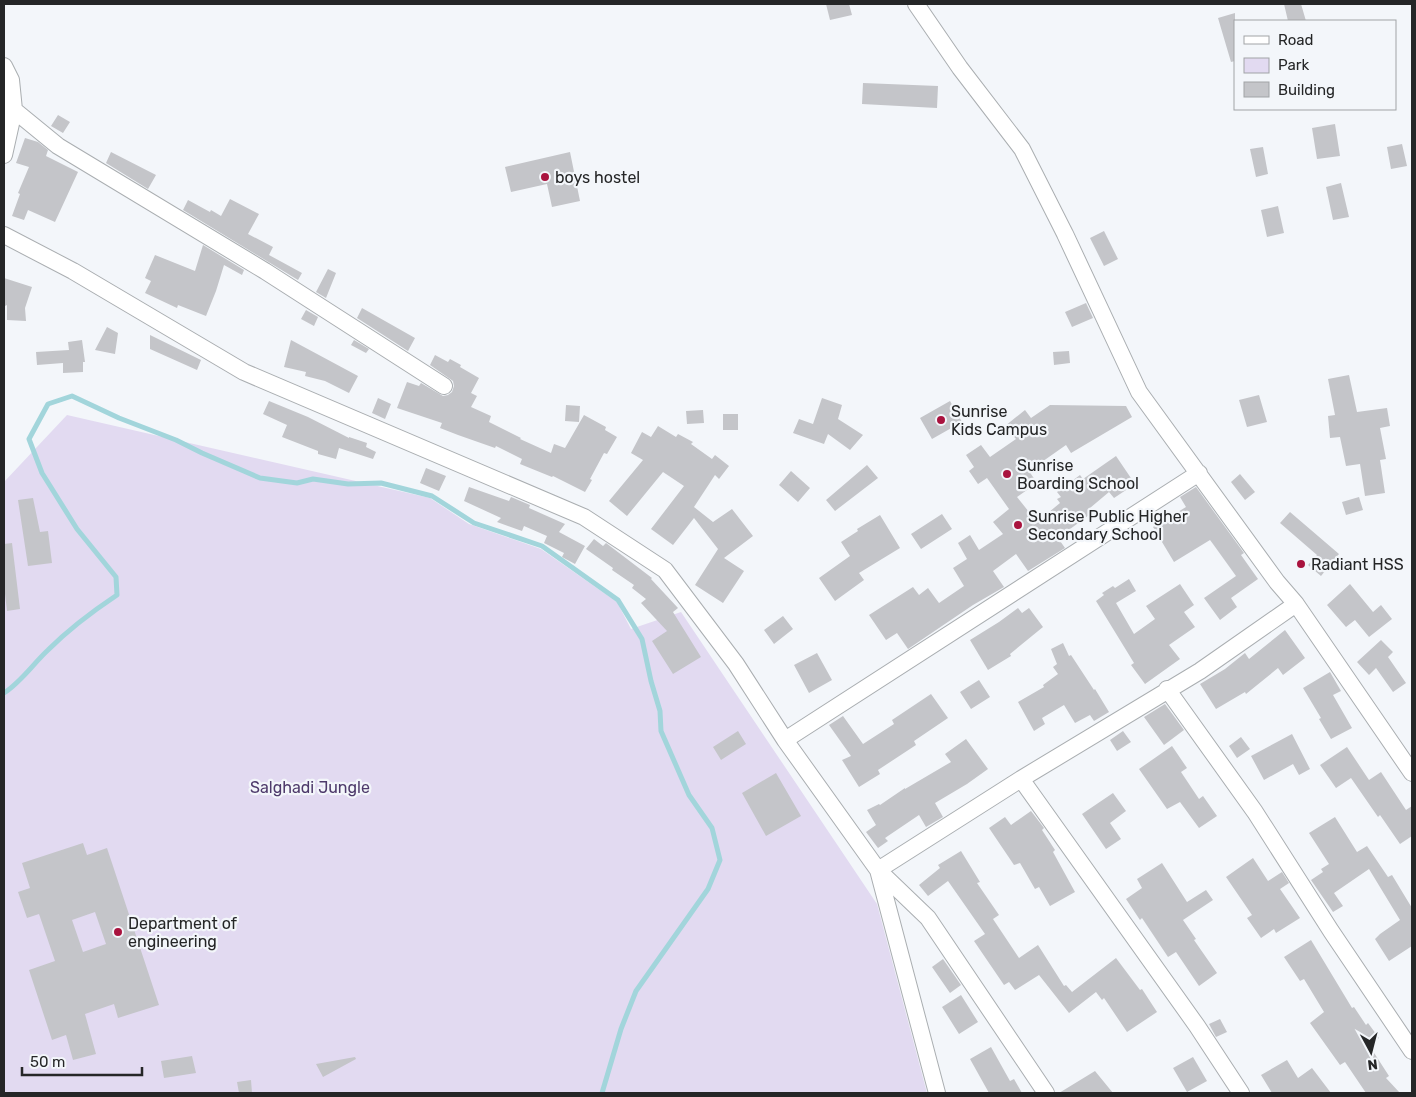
<svg xmlns="http://www.w3.org/2000/svg" width="1416" height="1097" font-family="Rubik,sans-serif">
<style>
.green{fill:#e2daf1}
.lines{fill:none;stroke-linecap:round;stroke-linejoin:round}
.stream{stroke:#a2d5db;stroke-width:5}
.building{fill:#c4c5c9;fill-rule:evenodd}
.minor-casing{stroke:#aaaeb1;stroke-width:18}
.minor{stroke:#fff;stroke-width:16}
.poi-dot{fill:#a9133e;stroke:#f3f6fa;stroke-width:2}
.labels{text-anchor:middle;stroke-width:4.5;stroke-linejoin:round;paint-order:stroke}
.poi-label{font-size:16px;fill:#252627;stroke:#f3f6fa;text-anchor:start}
.park-label{font-size:16px;fill:#4e3a6b;stroke:#f3f6fa}
</style>
<rect width="100%" height="100%" fill="#f3f6fa"/>
<path class="green" d="M 67,415 L 430,498 L 469,524 L 541,549 L 617,602 L 631,629 L 681,612 L 877,904 L 927,1093 L 4,1093 L 4,482 Z"/>
<g class="lines">
<path class="stream" d="M 4,693 C 21,682 33,664 48,650 C 69,629 93,611 117,595 L 116,577 L 77,529 L 42,473 L 29,439 L 48,404 L 72,396 L 119,418 L 176,440 L 202,453 L 260,478 L 297,483 L 313,479 L 348,484 L 381,483 L 432,496 L 474,523 L 542,546 L 618,600 L 642,639 L 651,681 L 660,711 L 661,731 L 689,795 L 712,828 L 720,860 L 708,889 L 636,991 L 621,1029 L 602,1093"/>
</g>
<path class="building" d="M 826,4 L 849,4 L 852,15 L 830,20 Z
M 1284,4 L 1301,4 L 1306,21 L 1288,21 Z
M 1235,13 L 1235,61 L 1231,62 L 1218,18 Z
M 863,83 L 938,86 L 937,108 L 862,104 Z
M 58,115 L 70,122 L 63,133 L 51,126 Z
M 1335,124 L 1340,156 L 1317,159 L 1312,128 Z
M 25,138 L 38,142 L 48,150 L 46,156 L 78,172 L 55,222 L 28,210 L 24,220 L 12,216 L 20,194 L 18,193 L 29,167 L 16,163 Z
M 1402,144 L 1407,166 L 1391,169 L 1387,147 Z
M 1263,147 L 1268,174 L 1256,177 L 1250,149 Z
M 111,152 L 156,175 L 148,189 L 106,163 Z
M 570,152 L 580,201 L 552,207 L 547,184 L 511,192 L 505,167 Z
M 1341,183 L 1349,217 L 1333,220 L 1326,187 Z
M 230,199 L 259,214 L 248,234 L 273,247 L 269,255 L 302,273 L 298,280 L 183,210 L 188,200 L 210,212 L 211,210 L 221,216 Z
M 1278,206 L 1284,233 L 1267,237 L 1261,210 Z
M 1104,231 L 1118,259 L 1104,266 L 1090,238 Z
M 203,245 L 244,270 L 242,275 L 224,265 L 216,291 L 206,316 L 178,305 L 177,308 L 145,293 L 151,281 L 145,278 L 155,255 L 195,271 Z
M 328,269 L 336,273 L 326,298 L 316,292 Z
M 4,278 L 32,287 L 25,308 L 26,321 L 7,320 L 7,305 L 5,306 Z
M 1086,303 L 1093,318 L 1072,327 L 1065,312 Z
M 362,308 L 415,338 L 408,351 L 357,318 Z
M 306,310 L 318,317 L 314,326 L 301,319 Z
M 107,327 L 118,333 L 115,354 L 95,350 Z
M 150,335 L 201,360 L 197,370 L 150,349 Z
M 82,340 L 85,362 L 83,362 L 83,372 L 63,373 L 63,363 L 37,365 L 36,352 L 69,350 L 68,342 Z
M 291,340 L 358,376 L 349,393 L 325,381 L 305,376 L 306,372 L 284,367 Z
M 354,340 L 369,349 L 366,353 L 351,345 Z
M 1069,351 L 1070,363 L 1054,365 L 1053,352 Z
M 435,355 L 448,362 L 450,359 L 461,365 L 460,367 L 479,378 L 471,393 L 477,396 L 471,407 L 491,416 L 489,422 L 521,438 L 520,439 L 551,453 L 554,444 L 565,448 L 584,415 L 606,427 L 605,430 L 617,437 L 607,454 L 604,453 L 590,479 L 592,480 L 585,492 L 553,476 L 552,477 L 520,464 L 522,459 L 496,446 L 495,448 L 458,435 L 440,428 L 442,423 L 397,408 L 407,382 L 419,386 L 421,383 L 443,396 L 448,395 L 452,392 L 454,386 L 453,381 L 430,365 Z
M 1349,375 L 1357,412 L 1387,408 L 1390,426 L 1380,428 L 1386,459 L 1380,460 L 1385,493 L 1365,496 L 1360,464 L 1346,466 L 1340,437 L 1330,438 L 1328,416 L 1335,415 L 1328,379 Z
M 1259,395 L 1267,422 L 1247,427 L 1239,400 Z
M 378,398 L 391,404 L 385,419 L 372,413 Z
M 822,398 L 842,405 L 838,419 L 863,435 L 850,450 L 828,434 L 824,444 L 793,433 L 799,419 L 813,424 Z
M 269,401 L 308,417 L 349,438 L 349,437 L 367,443 L 366,447 L 376,452 L 373,459 L 339,448 L 336,459 L 318,454 L 318,451 L 282,437 L 287,425 L 263,414 Z
M 950,401 L 962,422 L 932,439 L 920,418 Z
M 566,405 L 580,406 L 579,422 L 565,421 Z
M 1050,405 L 1126,406 L 1132,417 L 1071,453 L 1066,445 L 1029,471 L 1037,483 L 1017,497 L 1037,522 L 1060,503 L 1057,499 L 1061,497 L 1057,492 L 1080,475 L 1083,479 L 1116,456 L 1135,484 L 1114,498 L 1109,492 L 1090,508 L 1093,512 L 1058,538 L 1065,548 L 1028,571 L 1016,554 L 993,571 L 1004,587 L 973,605 L 908,649 L 897,633 L 886,640 L 869,615 L 913,587 L 919,595 L 928,588 L 939,603 L 964,586 L 953,568 L 967,559 L 958,543 L 970,535 L 979,550 L 1003,534 L 993,522 L 1009,509 L 987,478 L 978,484 L 969,471 L 974,467 L 966,455 L 981,445 L 990,457 L 1016,439 L 1005,426 L 1025,410 L 1031,418 Z
M 703,410 L 704,423 L 687,424 L 686,411 Z
M 723,414 L 738,414 L 738,430 L 723,430 Z
M 658,426 L 676,437 L 678,434 L 693,442 L 691,444 L 712,459 L 715,455 L 729,466 L 719,479 L 715,475 L 694,507 L 713,522 L 732,509 L 753,536 L 724,558 L 744,571 L 723,603 L 695,585 L 718,549 L 694,518 L 673,545 L 651,529 L 684,486 L 663,472 L 627,516 L 609,501 L 643,460 L 631,453 L 642,432 L 651,437 Z
M 867,465 L 878,478 L 835,511 L 826,500 Z
M 426,468 L 446,476 L 439,491 L 420,483 Z
M 791,471 L 810,488 L 798,502 L 779,485 Z
M 1240,474 L 1255,492 L 1245,500 L 1231,482 Z
M 469,487 L 509,501 L 511,497 L 530,505 L 529,508 L 565,524 L 559,532 L 585,546 L 575,564 L 562,557 L 564,553 L 544,543 L 547,536 L 524,526 L 522,531 L 497,522 L 501,518 L 464,501 Z
M 1196,487 L 1244,553 L 1241,555 L 1258,579 L 1231,598 L 1237,607 L 1220,620 L 1204,598 L 1236,576 L 1213,544 L 1210,540 L 1174,562 L 1153,527 L 1186,507 L 1180,497 Z
M 1359,497 L 1363,510 L 1346,515 L 1342,502 Z
M 33,498 L 40,532 L 48,531 L 52,563 L 28,566 L 18,500 Z
M 1290,512 L 1339,554 L 1321,576 L 1308,565 L 1317,555 L 1280,523 Z
M 942,514 L 952,529 L 921,549 L 911,534 Z
M 880,515 L 900,548 L 859,573 L 864,580 L 835,601 L 819,578 L 850,556 L 841,542 L 858,531 L 857,529 Z
M 594,539 L 603,546 L 606,543 L 652,578 L 651,579 L 678,608 L 673,612 L 701,657 L 673,674 L 652,641 L 667,631 L 641,603 L 646,599 L 632,588 L 634,585 L 612,570 L 613,568 L 586,549 Z
M 12,543 L 20,609 L 7,611 L 5,594 L 4,594 L 4,544 Z
M 1129,579 L 1136,591 L 1116,603 L 1134,634 L 1155,619 L 1146,606 L 1180,584 L 1194,605 L 1184,612 L 1195,627 L 1169,645 L 1180,659 L 1145,684 L 1131,665 L 1134,663 L 1096,601 L 1104,595 L 1102,593 L 1113,586 L 1115,588 Z
M 1350,584 L 1373,612 L 1381,605 L 1392,619 L 1369,637 L 1355,620 L 1346,627 L 1327,605 Z
M 1018,608 L 1022,613 L 1029,608 L 1043,627 L 1010,654 L 1011,656 L 988,670 L 970,640 L 999,622 Z
M 783,616 L 793,629 L 774,644 L 764,630 Z
M 1285,630 L 1305,658 L 1283,675 L 1278,668 L 1246,694 L 1245,692 L 1216,709 L 1200,684 L 1225,669 L 1245,653 L 1249,659 Z
M 1381,640 L 1393,652 L 1388,657 L 1406,683 L 1393,692 L 1376,668 L 1369,675 L 1357,662 Z
M 1063,643 L 1069,656 L 1071,655 L 1094,690 L 1095,689 L 1109,712 L 1094,721 L 1090,715 L 1075,723 L 1064,705 L 1042,718 L 1045,724 L 1034,731 L 1018,702 L 1044,687 L 1043,685 L 1058,674 L 1053,667 L 1057,664 L 1051,649 Z
M 817,653 L 832,680 L 809,693 L 794,665 Z
M 1330,672 L 1341,691 L 1333,695 L 1352,728 L 1331,739 L 1319,719 L 1321,718 L 1303,688 Z
M 979,680 L 990,697 L 971,709 L 960,692 Z
M 931,694 L 948,718 L 914,741 L 916,745 L 878,770 L 880,774 L 859,787 L 842,760 L 851,756 L 829,725 L 843,716 L 863,744 L 894,724 L 892,720 Z
M 1165,704 L 1184,730 L 1164,745 L 1144,717 Z
M 738,731 L 746,744 L 721,760 L 713,747 Z
M 1123,731 L 1131,742 L 1117,751 L 1110,740 Z
M 1292,734 L 1310,769 L 1299,775 L 1293,764 L 1264,780 L 1251,756 Z
M 1241,737 L 1250,749 L 1237,758 L 1229,746 Z
M 966,739 L 988,769 L 967,784 L 935,803 L 943,817 L 926,827 L 919,815 L 885,838 L 888,841 L 878,848 L 866,832 L 876,825 L 867,810 L 879,804 L 880,805 L 905,788 L 905,789 L 951,762 L 945,754 Z
M 1172,746 L 1187,768 L 1181,772 L 1199,799 L 1203,796 L 1217,816 L 1199,828 L 1180,802 L 1167,809 L 1139,769 Z
M 1347,747 L 1369,780 L 1381,772 L 1406,810 L 1412,806 L 1412,836 L 1400,844 L 1380,815 L 1378,817 L 1351,778 L 1336,788 L 1320,765 Z
M 776,773 L 801,816 L 766,836 L 742,793 Z
M 1113,793 L 1126,811 L 1110,823 L 1121,839 L 1106,849 L 1082,814 Z
M 1031,811 L 1044,828 L 1042,830 L 1055,850 L 1053,852 L 1075,892 L 1050,906 L 1039,887 L 1035,889 L 1020,863 L 1014,865 L 989,828 L 1005,817 L 1011,825 Z
M 1335,817 L 1357,852 L 1367,846 L 1388,877 L 1392,875 L 1412,908 L 1412,946 L 1389,961 L 1375,939 L 1380,934 L 1400,920 L 1369,869 L 1334,893 L 1343,906 L 1333,912 L 1311,880 L 1323,872 L 1321,869 L 1329,864 L 1309,833 Z
M 83,843 L 87,855 L 107,848 L 159,1005 L 118,1018 L 114,1004 L 85,1014 L 96,1054 L 73,1060 L 66,1035 L 52,1040 L 29,970 L 55,961 L 39,914 L 27,918 L 18,892 L 30,888 L 22,863 ZM 95,912 L 106,944 L 83,952 L 72,920 Z
M 961,851 L 980,882 L 977,883 L 999,915 L 993,919 L 1019,958 L 1038,945 L 1064,986 L 1066,985 L 1072,992 L 1116,958 L 1140,990 L 1142,989 L 1157,1012 L 1127,1032 L 1104,998 L 1102,1000 L 1096,992 L 1069,1013 L 1039,975 L 1015,990 L 1009,982 L 1004,985 L 974,941 L 985,934 L 948,881 L 928,896 L 919,885 L 940,868 L 938,865 Z
M 1253,858 L 1268,881 L 1282,872 L 1289,883 L 1280,889 L 1300,918 L 1276,933 L 1274,929 L 1261,938 L 1247,918 L 1252,915 L 1226,877 Z
M 1162,863 L 1187,902 L 1206,890 L 1213,900 L 1183,920 L 1196,939 L 1194,940 L 1217,973 L 1199,986 L 1176,952 L 1168,957 L 1142,918 L 1140,920 L 1126,899 L 1142,888 L 1137,879 Z
M 1311,940 L 1352,1008 L 1354,1007 L 1366,1025 L 1368,1023 L 1379,1038 L 1369,1045 L 1389,1076 L 1386,1078 L 1400,1093 L 1366,1093 L 1345,1062 L 1340,1065 L 1310,1023 L 1324,1012 L 1304,979 L 1300,981 L 1284,957 Z
M 943,959 L 961,985 L 950,993 L 932,967 Z
M 961,995 L 978,1022 L 959,1034 L 942,1007 Z
M 1220,1019 L 1227,1032 L 1216,1037 L 1209,1024 Z
M 991,1047 L 1010,1081 L 1014,1079 L 1022,1093 L 989,1093 L 970,1059 Z
M 192,1056 L 196,1073 L 164,1078 L 161,1061 Z
M 355,1057 L 356,1059 L 323,1077 L 316,1064 Z
M 1193,1057 L 1207,1081 L 1187,1092 L 1173,1068 Z
M 1287,1060 L 1298,1078 L 1312,1068 L 1331,1093 L 1272,1093 L 1261,1075 Z
M 1095,1071 L 1113,1093 L 1059,1093 Z
M 251,1080 L 252,1093 L 239,1093 L 237,1082 Z"/>
<g class="lines">
<g class="minor-casing">
<path id="minor" d="M 916,4 L 960,68 L 1022,149 L 1065,234 L 1139,392 L 1277,582 L 1296,604 L 1412,773
M 4,66 L 11,80 L 14,110 L 4,155
M 4,104 L 14,110 L 58,146 L 265,271 L 444,386
M 4,235 L 73,271 L 244,372 L 584,517 L 665,570 L 736,664 L 785,740 L 878,870 L 937,1093
M 1167,689 L 1255,812 L 1331,931 L 1412,1051
M 785,740 L 1199,473
M 1021,779 L 1197,1026 L 1241,1093
M 1046,1093 L 928,918 L 878,870 L 1021,779 L 1200,671 L 1296,604"/>
</g>
<use href="#minor" class="minor"/>
</g>
<g class="poi-dot">
<circle cx="545" cy="177" r="5"/>
<circle cx="941" cy="420" r="5"/>
<circle cx="1007" cy="474" r="5"/>
<circle cx="1018" cy="525" r="5"/>
<circle cx="1301" cy="564" r="5"/>
<circle cx="118" cy="932" r="5"/>
</g>
<g class="labels">
<g class="poi-label">
<text x="555" y="183">boys hostel</text>
<text x="951" y="417">Sunrise<tspan x="951" dy="18">Kids Campus</tspan></text>
<text x="1017" y="471">Sunrise<tspan x="1017" dy="18">Boarding School</tspan></text>
<text x="1028" y="522">Sunrise Public Higher<tspan x="1028" dy="18">Secondary School</tspan></text>
<text x="1311" y="570">Radiant HSS</text>
<text x="128" y="929">Department of<tspan x="128" dy="18">engineering</tspan></text>
</g>
<g class="park-label">
<text x="310" y="793">Salghadi Jungle</text>
</g>
</g>
<rect width="1416" height="1097" fill="none" stroke="#252627" stroke-width="10"/>
<rect x="1234" y="20" width="162" height="90" fill="#f3f6fa" stroke="#a1a3a6"/>
<rect x="1244" y="36" width="25" height="8" fill="#ffffff" stroke="#a1a3a6"/>
<text x="1278" y="45" font-size="15" fill="#252627">Road</text>
<rect x="1244" y="58" width="25" height="15" fill="#e2daf1" stroke="#a1a3a6"/>
<text x="1278" y="70" font-size="15" fill="#252627">Park</text>
<rect x="1244" y="82" width="25" height="15" fill="#c4c5c9" stroke="#a1a3a6"/>
<text x="1278" y="95" font-size="15" fill="#252627">Building</text>
<g transform="translate(1371 1052) rotate(173)" stroke="#f3f6fa" stroke-width="4" paint-order="stroke">
<path d="M0-4L9 19L0 12L-9 19Z" fill="#252627"/>
<text y="-8" font-size="14" font-weight="bold" text-anchor="middle" fill="#252627">N</text>
</g>
<path d="M22 1067v8h120v-8" fill="none" stroke="#252627" stroke-width="2.5"/>
<text x="30" y="1067" font-size="15" fill="#252627" stroke="#f3f6fa" stroke-width="4" paint-order="stroke">50 m</text>
</svg>
